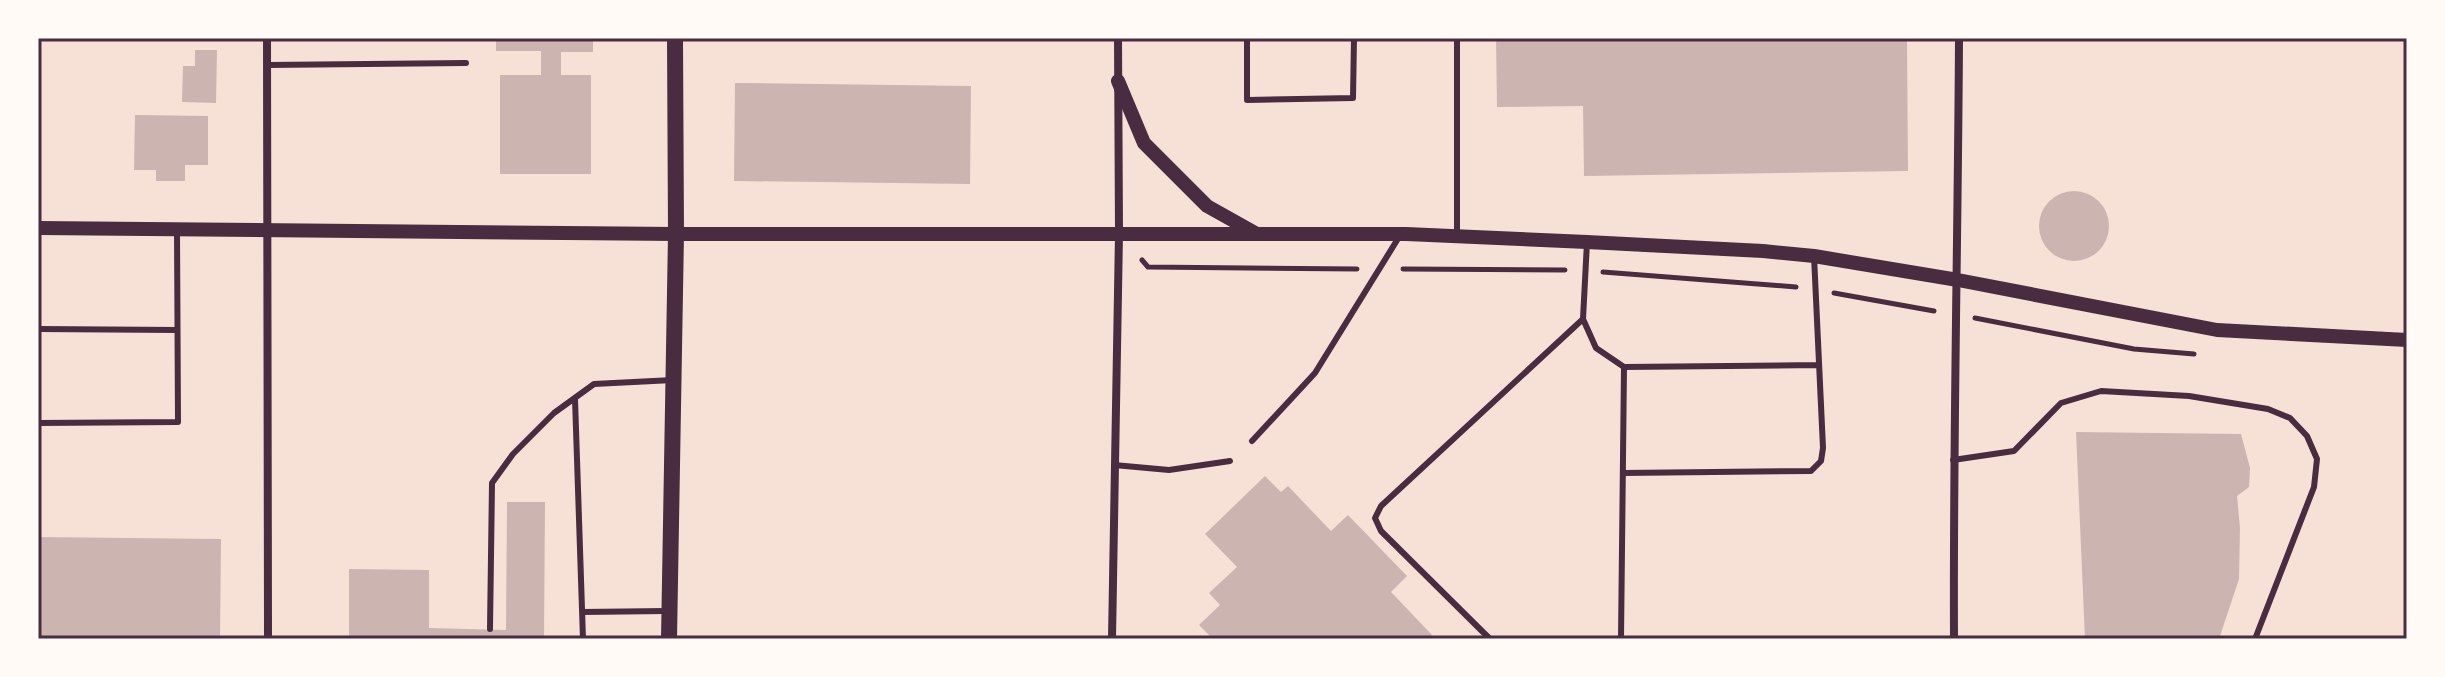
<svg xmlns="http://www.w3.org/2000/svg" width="2445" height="677" font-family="'Fira Sans Condensed',sans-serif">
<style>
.building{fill:#ccb4b1}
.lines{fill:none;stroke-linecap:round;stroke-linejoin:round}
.path{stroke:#4a2c40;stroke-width:5}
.service{stroke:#4a2c40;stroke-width:6}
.minor{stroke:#4a2c40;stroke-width:8}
.tertiary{stroke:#4a2c40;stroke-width:14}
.secondary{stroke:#4a2c40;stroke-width:16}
.neatline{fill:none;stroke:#4a2c40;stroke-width:3}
</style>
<rect width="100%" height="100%" fill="#f7e1d7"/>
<path class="building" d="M 496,38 L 593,38 L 593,52 L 561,52 L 561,75 L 591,75 L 591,174 L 500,174 L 500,75 L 541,75 L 541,51 L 496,51 Z
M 1496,38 L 1907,38 L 1908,171 L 1584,176 L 1583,106 L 1497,107 Z
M 195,50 L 217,50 L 216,103 L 182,102 L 183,66 L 195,66 Z
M 735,83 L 971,86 L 970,184 L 734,181 Z
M 135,115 L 208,116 L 208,165 L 185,165 L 185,181 L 156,181 L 156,170 L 134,170 Z
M2039 226a35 35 0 1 1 70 0a35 35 0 1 1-70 0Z
M 2076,432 L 2241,434 L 2250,468 L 2249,487 L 2237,496 L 2240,528 L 2239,579 L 2219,639 L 2085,639 Z
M 1265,476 L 1281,492 L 1288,486 L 1331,531 L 1348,515 L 1407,576 L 1391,592 L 1432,635 L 1428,639 L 1213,639 L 1199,625 L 1220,605 L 1209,593 L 1237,567 L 1205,534 Z
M 507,502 L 545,502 L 544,639 L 349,639 L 349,569 L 429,570 L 429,628 L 506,630 Z
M 38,537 L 221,539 L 220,639 L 38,639 Z"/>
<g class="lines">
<path class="path" d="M 1142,260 L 1148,267 L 1357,269
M 1403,269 L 1565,270
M 1603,272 L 1796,287
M 1834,293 L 1934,311
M 1975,318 L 2134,349 L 2194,354"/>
<path class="service" d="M 1247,38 L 1247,100 L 1353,98 L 1354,38
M 1457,38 L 1457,236
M 267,65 L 466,63
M 1587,242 L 1583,319 L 1596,348 L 1624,367 L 1818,365
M 38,329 L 177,330
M 575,399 L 583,639
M 38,423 L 178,422 L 177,230
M 1252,441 L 1315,373 L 1399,237
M 1953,460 L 2014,451 L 2061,403 L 2101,391 L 2189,396 L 2268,409 L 2290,418 L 2307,436 L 2317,459 L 2314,487 L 2255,639
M 1114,465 L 1169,470 L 1230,461
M 1623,473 L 1811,471 L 1821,461 L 1823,448 L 1814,256
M 582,612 L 666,611
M 490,629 L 492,483 L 513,454 L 554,413 L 594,384 L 673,380
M 1490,639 L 1381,531 L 1375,518 L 1381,506 L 1583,319
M 1621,639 L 1624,367"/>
<path class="minor" d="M 267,38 L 268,639
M 1112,639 L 1119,234 L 1118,38
M 1954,639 C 1953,439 1958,238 1959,38"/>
<path class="tertiary" d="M 1118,81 L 1144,143 L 1207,206 L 1257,234
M 38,228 L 676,234 L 1406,234 L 1587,242 L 1763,251 L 1814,256 L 1958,280 L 2217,330 L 2407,340"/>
<path class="secondary" d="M 669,639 L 676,234 L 675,38"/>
</g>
<rect width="2445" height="677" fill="none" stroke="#fffaf5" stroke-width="80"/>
<rect x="40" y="40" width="2365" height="597" class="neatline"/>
</svg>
